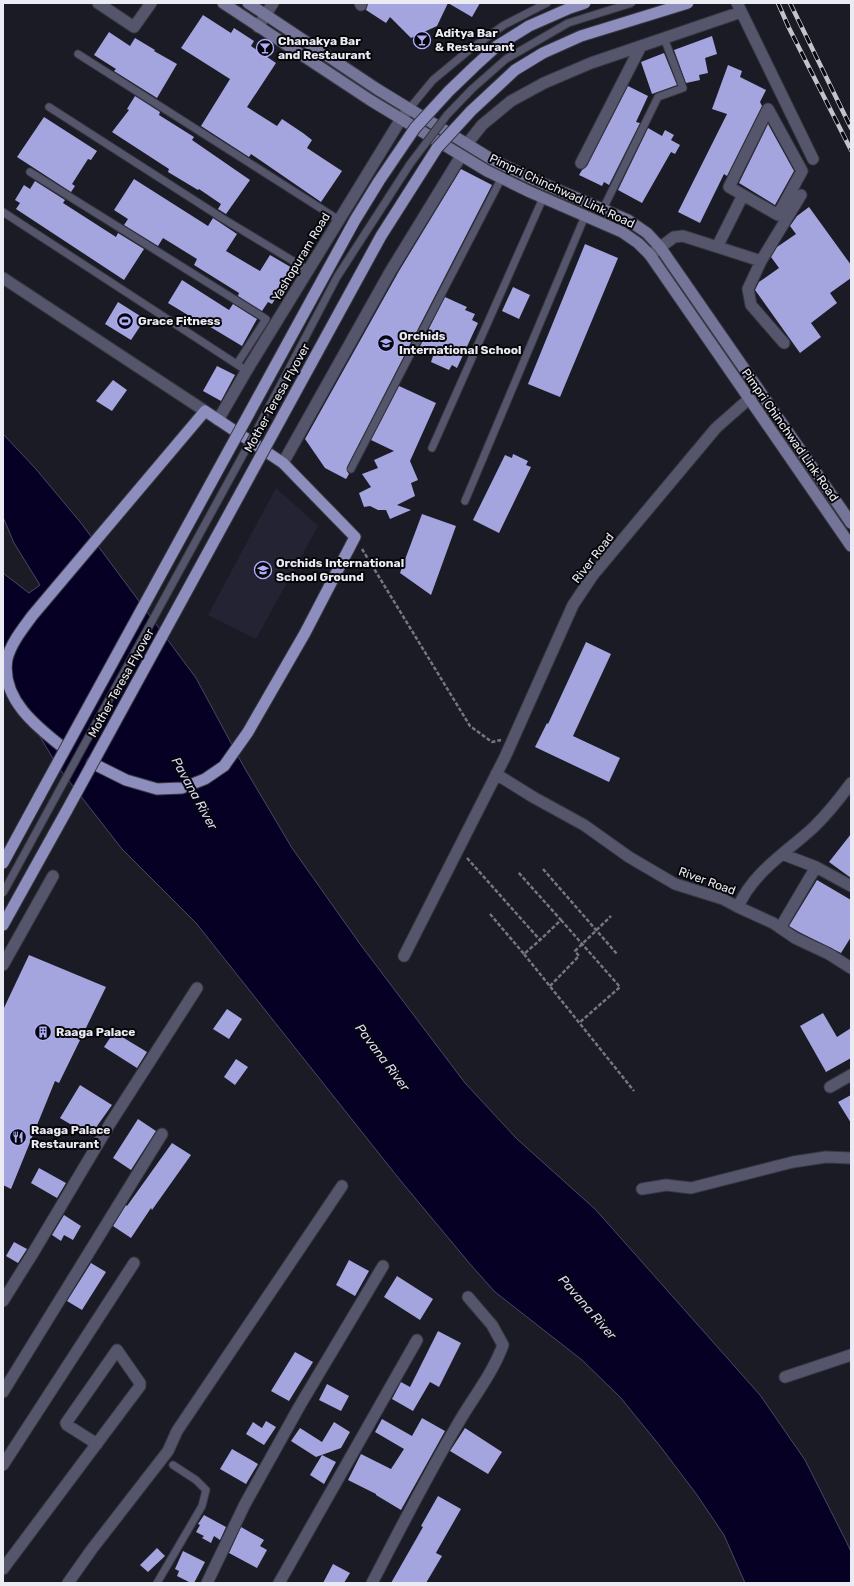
<svg xmlns="http://www.w3.org/2000/svg" width="854" height="1586" font-family="Rubik,sans-serif">
<style>
.built{fill:#232334}
.water{fill:#070025;stroke:#4b4663}
.building{fill:#a4a4de}
.lines{fill:none;stroke-linecap:round;stroke-linejoin:round}
.service-casing{stroke:#383843;stroke-width:9}
.minor-casing{stroke:#383843;stroke-width:13}
.secondary-casing{stroke:#383843;stroke-width:13}
.primary-casing{stroke:#383843;stroke-width:13}
.path{stroke:#76767f;stroke-width:2.5;stroke-dasharray:4 2;stroke-linecap:butt}
.service{stroke:#55556c;stroke-width:7}
.minor{stroke:#55556c;stroke-width:11}
.secondary{stroke:#75759a;stroke-width:11}
.primary{stroke:#8e8ebe;stroke-width:11}
.rail-casing{stroke:#c3c3cc;stroke-width:4.5}
.rail{stroke:#07070b;stroke-width:3;stroke-dasharray:9;stroke-linecap:butt}
.service-bridge-casing{stroke:#383843;stroke-width:9;stroke-linecap:butt}
.primary-bridge-casing{stroke:#383843;stroke-width:13;stroke-linecap:butt}
.service-bridge{stroke:#55556c;stroke-width:7}
.primary-bridge{stroke:#8e8ebe;stroke-width:11}
.labels{text-anchor:middle;stroke-width:4;stroke-linejoin:round;paint-order:stroke}
.poi-label{font-size:12px;font-weight:bold;fill:#ebebf3;stroke:#07070b;text-anchor:start}
.street-label{font-size:12px;fill:#ebebf3;stroke:#07070b}
.water-label{font-size:13px;font-style:italic;fill:#d8d9fa;stroke:#07070b}
</style>
<rect width="100%" height="100%" fill="#1b1b26"/>
<path class="built" d="M 276,488 L 318,526 L 256,639 L 208,615 Z"/>
<path class="water" d="M 3,434 L 35,468 L 81,523 L 196,678 L 244,767 L 292,848 L 360,944 L 465,1083 L 517,1139 L 595,1209 L 760,1395 L 805,1460 L 847,1543 L 851,1552 L 851,1583 L 745,1583 L 724,1535 L 697,1495 L 660,1446 L 620,1397 L 582,1360 L 495,1292 L 470,1264 L 400,1180 L 196,923 L 122,849 L 58,767 L 3,674 L 3,573 L 29,593 L 40,585 L 14,543 L 3,517 Z"/>
<path class="building" d="M 368,3 L 480,3 L 472,17 L 448,3 L 437,26 L 411,38 L 390,17 L 386,23 L 366,10 Z
M 203,15 L 231,33 L 234,28 L 254,41 L 251,46 L 276,63 L 247,107 L 277,126 L 282,119 L 303,133 L 312,140 L 307,148 L 342,171 L 321,202 L 251,154 L 249,157 L 201,126 L 230,79 L 181,48 Z
M 109,32 L 130,46 L 135,38 L 155,50 L 154,51 L 177,64 L 157,98 L 114,71 L 116,69 L 94,55 Z
M 712,36 L 717,54 L 705,58 L 708,73 L 699,75 L 700,80 L 686,83 L 674,50 Z
M 664,53 L 677,85 L 652,94 L 641,62 Z
M 728,65 L 742,71 L 740,77 L 766,90 L 760,102 L 762,106 L 727,176 L 724,174 L 700,223 L 678,212 L 727,114 L 712,109 Z
M 628,86 L 648,96 L 636,122 L 640,123 L 609,185 L 604,182 L 602,186 L 579,175 L 582,170 L 587,166 Z
M 135,96 L 160,112 L 159,115 L 194,137 L 192,140 L 250,180 L 226,214 L 218,209 L 221,204 L 199,189 L 198,190 L 168,172 L 169,169 L 112,132 L 129,110 L 127,109 Z
M 44,117 L 97,151 L 91,160 L 88,159 L 72,184 L 75,186 L 71,192 L 17,157 Z
M 768,124 L 794,171 L 775,205 L 739,183 Z
M 648,128 L 662,136 L 665,130 L 674,135 L 671,140 L 680,145 L 675,154 L 671,152 L 642,203 L 618,190 Z
M 461,169 L 492,185 L 347,467 L 347,471 L 349,474 L 346,479 L 325,468 L 305,439 L 399,271 Z
M 134,179 L 208,226 L 213,218 L 237,234 L 226,251 L 260,271 L 270,255 L 294,269 L 272,304 L 268,302 L 262,311 L 238,296 L 239,293 L 194,265 L 197,259 L 163,238 L 158,246 L 124,225 L 128,219 L 114,210 Z
M 35,181 L 65,200 L 63,203 L 116,237 L 118,233 L 144,249 L 124,280 L 16,209 L 20,203 L 15,200 L 24,185 L 30,189 Z
M 809,207 L 851,265 L 851,278 L 830,293 L 837,303 L 811,323 L 821,337 L 800,353 L 755,290 L 759,282 L 779,268 L 771,257 L 777,247 L 796,234 L 790,226 L 797,216 Z
M 585,244 L 618,258 L 560,397 L 528,384 Z
M 182,280 L 229,310 L 233,304 L 257,319 L 242,346 L 207,325 L 206,326 L 168,303 Z
M 513,287 L 530,295 L 519,319 L 502,311 Z
M 445,297 L 467,307 L 465,310 L 475,314 L 472,320 L 478,323 L 457,368 L 452,365 L 449,370 L 431,362 L 433,356 L 418,350 Z
M 118,302 L 145,319 L 131,340 L 105,324 Z
M 217,366 L 235,375 L 221,401 L 203,391 Z
M 113,380 L 127,390 L 112,411 L 96,401 Z
M 399,386 L 436,403 L 410,461 L 418,480 L 411,483 L 415,496 L 397,505 L 411,510 L 390,519 L 386,510 L 378,510 L 370,506 L 364,507 L 359,493 L 371,487 L 362,474 L 378,468 L 374,460 L 394,451 L 371,440 Z
M 513,454 L 528,461 L 526,465 L 531,467 L 499,533 L 473,520 L 505,455 L 512,458 Z
M 422,514 L 456,526 L 431,595 L 400,573 Z
M 586,642 L 611,654 L 573,736 L 620,758 L 609,782 L 535,747 L 547,723 L 548,724 Z
M 851,834 L 851,878 L 829,862 Z
M 817,880 L 851,900 L 851,937 L 841,953 L 799,932 L 789,926 Z
M 29,955 L 106,987 L 59,1083 L 55,1081 L 11,1189 L 3,1185 L 3,1010 Z
M 227,1009 L 242,1019 L 229,1039 L 213,1029 Z
M 823,1013 L 837,1037 L 851,1028 L 851,1058 L 826,1072 L 800,1026 Z
M 114,1032 L 147,1052 L 137,1068 L 104,1047 Z
M 236,1059 L 248,1067 L 235,1085 L 224,1077 Z
M 80,1085 L 112,1105 L 90,1136 L 60,1118 Z
M 851,1095 L 851,1123 L 838,1102 Z
M 138,1119 L 156,1131 L 131,1170 L 113,1158 Z
M 172,1143 L 191,1155 L 152,1210 L 151,1208 L 131,1238 L 113,1226 L 126,1205 L 127,1206 Z
M 39,1168 L 66,1183 L 57,1198 L 31,1183 Z
M 64,1215 L 81,1226 L 73,1240 L 64,1235 L 61,1241 L 52,1235 Z
M 14,1242 L 27,1249 L 18,1263 L 6,1256 Z
M 349,1260 L 369,1271 L 355,1296 L 336,1285 Z
M 91,1263 L 106,1272 L 82,1310 L 67,1301 Z
M 397,1276 L 433,1299 L 420,1320 L 384,1297 Z
M 438,1331 L 461,1343 L 439,1387 L 430,1382 L 413,1411 L 392,1399 L 401,1382 L 410,1387 Z
M 295,1352 L 313,1362 L 289,1401 L 271,1391 Z
M 327,1384 L 349,1396 L 341,1411 L 319,1400 Z
M 422,1418 L 445,1431 L 401,1510 L 376,1495 L 376,1494 L 348,1480 L 361,1454 L 391,1469 L 404,1449 L 375,1432 L 382,1419 L 412,1436 Z
M 266,1421 L 276,1427 L 264,1445 L 246,1434 L 253,1422 L 262,1428 Z
M 334,1422 L 350,1432 L 341,1448 L 316,1457 L 291,1441 L 300,1428 L 322,1442 Z
M 465,1428 L 502,1452 L 488,1474 L 450,1451 Z
M 232,1449 L 258,1464 L 246,1484 L 220,1469 Z
M 322,1455 L 336,1462 L 324,1484 L 310,1475 Z
M 438,1496 L 461,1509 L 437,1551 L 436,1553 L 442,1556 L 426,1583 L 391,1583 L 423,1527 L 421,1526 Z
M 204,1515 L 226,1527 L 220,1540 L 214,1536 L 211,1543 L 202,1538 L 204,1536 L 196,1532 L 200,1525 L 198,1524 Z
M 241,1527 L 264,1540 L 260,1546 L 267,1550 L 257,1568 L 229,1553 Z
M 157,1548 L 165,1556 L 148,1572 L 140,1565 Z
M 183,1551 L 205,1562 L 194,1583 L 191,1583 L 177,1576 L 179,1571 L 175,1569 Z
M 333,1564 L 350,1573 L 344,1583 L 323,1583 Z"/>
<g class="lines">
<g class="service-casing">
<path id="service" d="M 78,54 L 339,220
M 49,107 L 222,218 L 308,270
M 409,109 L 433,80 L 468,51 L 504,25 L 547,3
M 30,172 L 266,319 L 237,364
M 603,209 L 658,97 L 683,88 L 664,38
M 3,212 L 241,367
M 432,448 L 543,198
M 351,469 L 501,179
M 465,501 L 585,216
M 157,1583 L 202,1506 L 206,1490 L 196,1480 L 173,1465"/>
</g>
<g class="minor-casing">
<path id="minor" d="M 98,3 L 134,27 L 151,3
M 360,3 L 361,5
M 737,3 L 813,159
M 258,27 L 273,3
M 768,109 L 802,171 L 778,215 L 729,187 Z
M 467,144 L 482,125 L 511,101 L 544,83 L 591,63 L 741,12
M 581,163 L 641,46
M 717,247 L 743,195
M 650,255 L 674,237 L 683,236 L 761,261 L 801,195
M 761,261 L 748,289 L 751,305 L 784,343
M 3,278 L 205,411
M 218,420 L 247,370 L 401,119 L 409,109
M 283,463 L 390,272 L 461,156
M 496,774 L 533,797 L 584,825 L 629,857 L 675,884 L 723,899 L 738,907 L 773,923 L 795,938 L 829,954 L 851,968
M 782,854 L 816,867 L 851,886
M 738,907 C 753,872 787,852 814,827 C 827,814 840,798 851,783
M 780,928 L 816,867
M 404,956 L 505,757 L 573,605 L 593,575 L 716,428 L 759,390
M 3,965 L 53,876
M 830,1087 L 851,1075
M 642,1189 L 666,1185 L 691,1188 L 793,1162 L 826,1157 L 851,1158
M 3,1301 L 33,1253 L 111,1122 L 197,988
M 785,1377 L 851,1355
M 3,1392 L 162,1134
M 3,1465 L 134,1263
M 3,1569 L 140,1386 L 140,1383 L 117,1350 L 66,1423 L 67,1425 L 97,1444
M 68,1583 L 92,1549 L 168,1451 L 177,1431 L 342,1186
M 207,1583 L 245,1504 L 299,1407 L 383,1266
M 279,1583 L 417,1340
M 372,1583 C 399,1531 426,1478 456,1427 C 471,1400 492,1375 503,1345 L 492,1325 L 468,1297"/>
</g>
<g class="secondary-casing">
<path id="secondary" d="M 223,3 L 370,100 L 487,171 L 530,192 L 622,232 L 638,243 L 650,255 L 851,546
M 248,3 L 377,89 L 493,160 L 535,180 L 628,220 L 647,233 L 660,247 L 851,523"/>
</g>
<g class="primary-casing">
<path id="primary" d="M 65,749 C 38,728 0,699 7,659 C 11,643 22,630 32,616 L 205,411 L 283,463 L 355,537 L 305,633 L 248,732 L 224,766 L 205,779 L 182,788 L 157,789 L 126,780 L 92,763
M 3,863 L 40,795
M 3,925 L 67,810"/>
</g>
<path class="path" d="M 362,549 L 470,726 L 492,742 L 501,740
M 467,858 L 540,940 L 561,920 L 518,872
M 543,869 L 617,954
M 490,914 L 524,954 L 540,940
M 561,920 L 620,987 L 579,1023
M 524,954 L 634,1091
M 550,986 L 579,956 L 575,951 L 611,916"/>
<use href="#service" class="service"/>
<use href="#minor" class="minor"/>
<use href="#secondary" class="secondary"/>
<use href="#primary" class="primary"/>
<g class="rail-casing">
<path id="rail" d="M 778,3 L 789,28 L 851,150
M 790,3 L 851,128"/>
</g>
<use href="#rail" class="rail"/>
<g class="service-bridge-casing">
<path id="service-bridge" d="M 3,893 L 261,422 L 337,277 L 410,164 L 447,115 L 472,89 L 506,59 L 568,23 L 632,3"/>
</g>
<g class="primary-bridge-casing">
<path id="primary-bridge" d="M 40,795 L 355,220 L 379,181 L 415,128 L 449,91 L 475,66 L 497,46 L 529,26 L 570,8 L 585,3
M 67,810 L 381,236 L 437,148 L 471,111 L 515,70 L 543,53 L 581,36 L 688,3"/>
</g>
<use href="#service-bridge" class="service-bridge"/>
<use href="#primary-bridge" class="primary-bridge"/>
</g>
<defs>
<g id="bar-ring" transform="scale(0.9)"><circle r="9.5" fill="#07070b" stroke="#afaefa" stroke-width="1.5"/><path d="M-6-5H6L.8 .8V4.5H3.5V6h-7V4.5H-.8V.8Z" fill="#afaefa"/></g>
<g id="stadium-ring" transform="scale(0.9)"><circle r="9.5" fill="#07070b" stroke="#afaefa" stroke-width="1.5"/><path d="M0-5a6.5 5 0 1 0 0 10a6.5 5 0 1 0 0-10ZM-3.5-1.8h7v3.6h-7Z" fill="#afaefa"/></g>
<g id="school-ring" transform="scale(0.9)"><circle r="9.5" fill="#07070b" stroke="#afaefa" stroke-width="1.5"/><path d="M0-5L7-2L0 1L-7-2ZM-4 1L0 2.5L4 1V4Q0 6-4 4Z" fill="#afaefa"/></g>
<g id="building-ring" transform="scale(0.9)"><circle r="9.5" fill="#07070b" stroke="#afaefa" stroke-width="1.5"/><path d="M-4-6H4V6H1V3H-1V6H-4ZM-2.5-4.3h1.7v1.8h-1.7ZM.8-4.3h1.7v1.8H.8ZM-2.5-1h1.7V.8h-1.7ZM.8-1h1.7V.8H.8Z" fill="#afaefa"/></g>
<g id="restaurant-ring" transform="scale(0.9)"><circle r="9.5" fill="#07070b" stroke="#afaefa" stroke-width="1.5"/><path d="M-5-6h1v4h1v-4h1v4h1v-4h1v5L-1.5 .5V6h-2V.5L-5-1ZM5-6V6H3V1.5H1.5Q1.5-4 5-6Z" fill="#afaefa"/></g>
</defs>
<g fill-rule="evenodd">
<use href="#bar-ring" x="422" y="40"/>
<use href="#bar-ring" x="265" y="48"/>
<use href="#stadium-ring" x="125" y="321"/>
<use href="#school-ring" x="386" y="343"/>
<use href="#school-ring" x="263" y="570"/>
<use href="#building-ring" x="43" y="1032"/>
<use href="#restaurant-ring" x="18" y="1137"/>
</g>
<g class="labels">
<g class="poi-label">
<text x="435" y="37">Aditya Bar<tspan x="435" dy="14">&amp; Restaurant</tspan></text>
<text x="278" y="45">Chanakya Bar<tspan x="278" dy="14">and Restaurant</tspan></text>
<text x="138" y="325">Grace Fitness</text>
<text x="399" y="340">Orchids<tspan x="399" dy="14">International School</tspan></text>
<text x="276" y="567">Orchids International<tspan x="276" dy="14">School Ground</tspan></text>
<text x="56" y="1036">Raaga Palace</text>
<text x="31" y="1134">Raaga Palace<tspan x="31" dy="14">Restaurant</tspan></text>
</g>
<g class="street-label">
<text transform="translate(562 191) rotate(25)" y="4">Pimpri Chinchwad Link Road</text>
<text transform="translate(301 257) rotate(-59)" y="4">Yashopuram Road</text>
<text transform="translate(277 398) rotate(-61)" y="4">Mother Teresa Flyover</text>
<text transform="translate(790 435) rotate(55)" y="4">Pimpri Chinchwad Link Road</text>
<text transform="translate(593 558) rotate(-52)" y="4">River Road</text>
<text transform="translate(121 683) rotate(-61)" y="4">Mother Teresa Flyover</text>
<text transform="translate(707 881) rotate(20)" y="4">River Road</text>
</g>
<g class="water-label">
<text transform="translate(195 793) rotate(61)" y="5">Pavana River</text>
<text transform="translate(383 1057) rotate(53)" y="5">Pavana River</text>
<text transform="translate(588 1307) rotate(49)" y="5">Pavana River</text>
</g>
</g>
<rect width="854" height="1586" fill="none" stroke="#ebebf3" stroke-width="8"/>
</svg>
